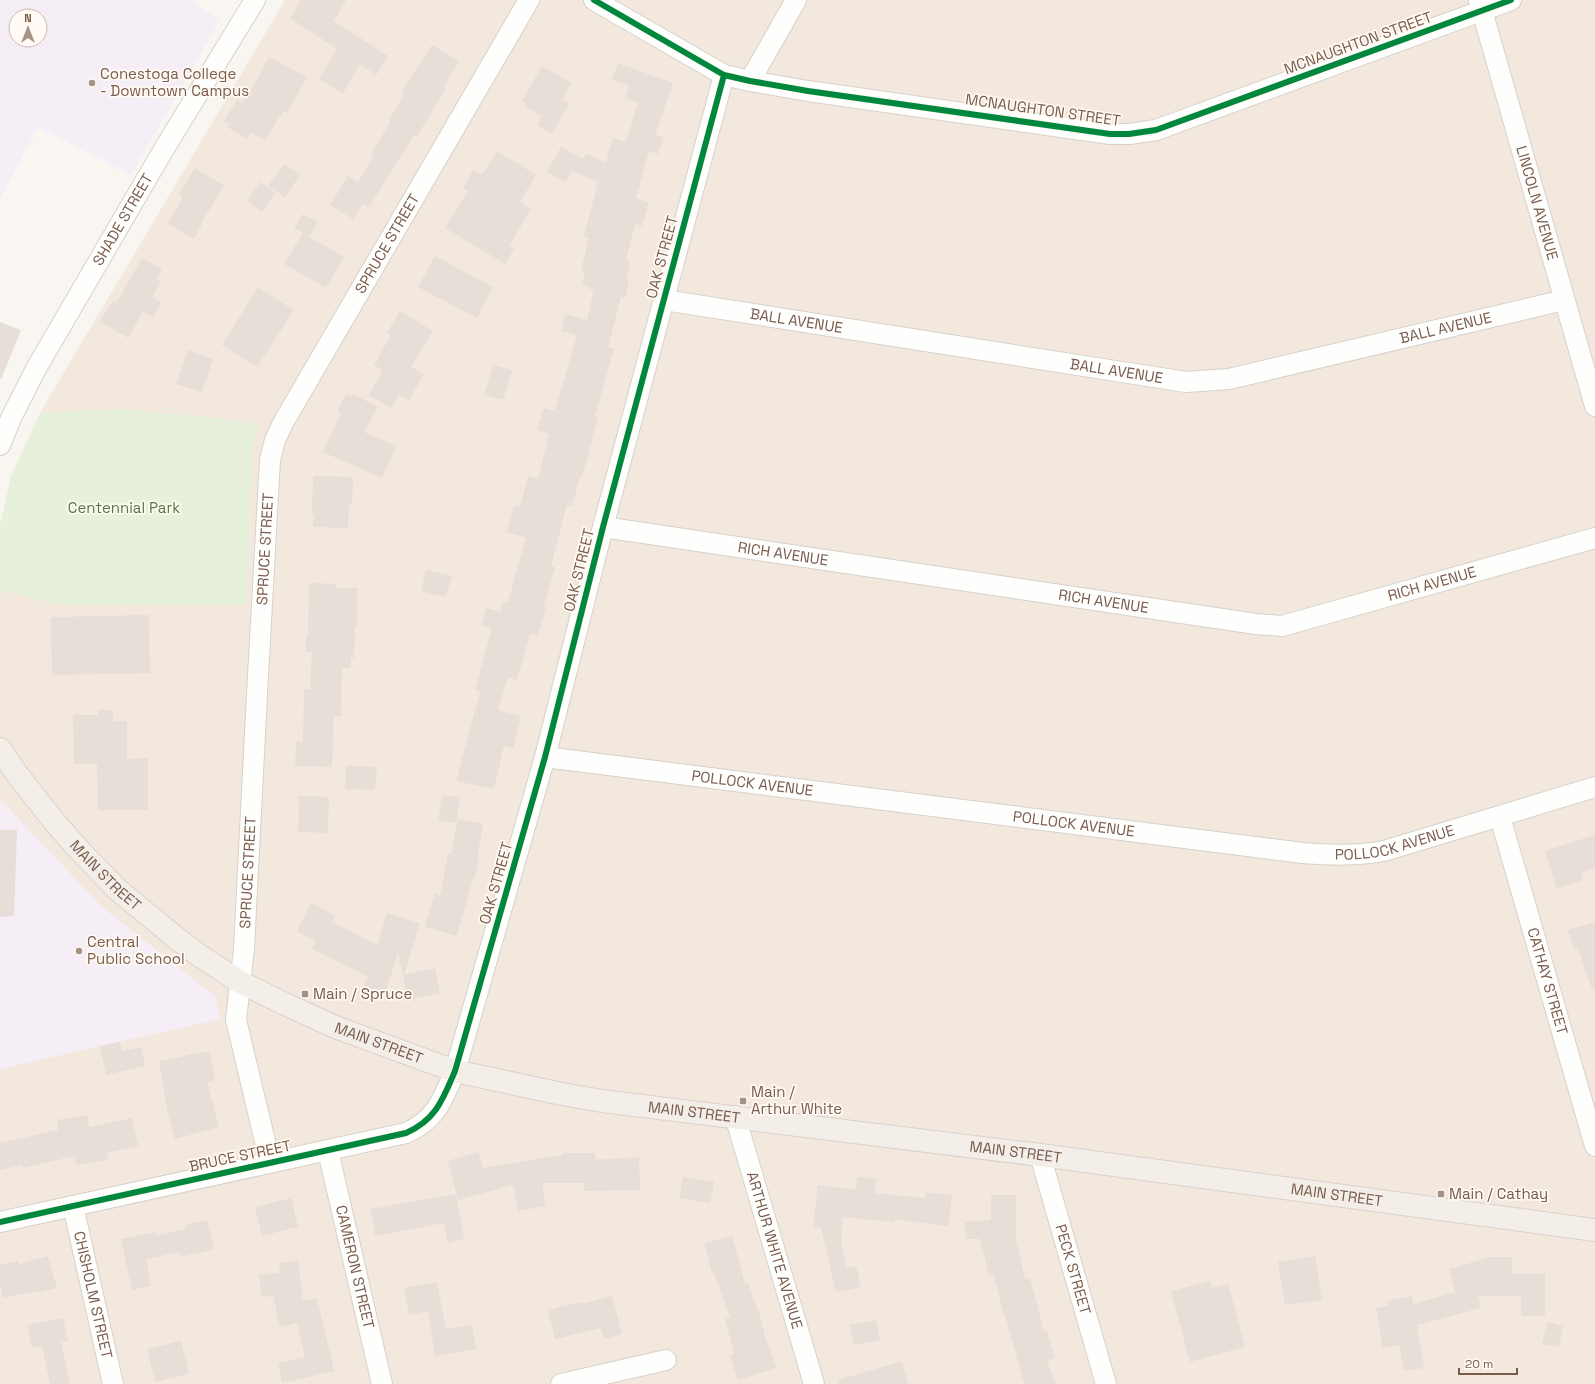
<svg xmlns="http://www.w3.org/2000/svg" width="1595" height="1384" font-family="'Space Grotesk',sans-serif">
<style>
.residential{fill:#f2e8de}
.education{fill:#f6eef6;fill-rule:evenodd}
.green{fill:#e7f0db}
.building{fill:#e6ded7}
.lines{fill:none;stroke-linecap:round;stroke-linejoin:round}
.minor-casing{stroke:#d7d1cb;stroke-width:22}
.major-casing{stroke:#dad1cc;stroke-width:24}
.minor{stroke:#fefefd;stroke-width:20}
.major{stroke:#f3eee8;stroke-width:22}
.cycleway-casing{stroke:#fffaf3;stroke-width:8}
.cycleway{stroke:#00873e;stroke-width:6}
.poi-dot{fill:#a69286;stroke:#fffaf3;stroke-width:1.5}
.labels{text-anchor:middle;stroke-width:3.5;stroke-linejoin:round;paint-order:stroke}
.street-label{font-size:15px;fill:#7a5c4d;stroke:#fffaf3}
.poi-label{font-size:15px;fill:#7a5c4d;stroke:#fffaf3;text-anchor:start}
.park-label{font-size:15px;fill:#537a41;stroke:#fffaf3}
</style>
<rect width="100%" height="100%" fill="#f9f5f0"/>
<path class="residential" d="M 285,0 L 1595,0 L 1595,1384 L 0,1384 L 0,590 L 61,605 L 252,447 L 259,425 L 218,418 L 120,409 L 40,413 Z"/>
<path class="education" d="M 0,0 L 189,0 L 220,20 L 131,175 L 38,127 L 0,199 ZM 16,16 L 40,16 L 40,40 L 16,40 Z
M 0,799 L 101,906 L 215,996 L 220,1019 L 0,1069 Z"/>
<path class="green" d="M 120,409 L 218,418 L 259,425 L 252,447 L 246,605 L 61,605 L 0,590 L 0,525 L 11,476 L 40,413 Z"/>
<path class="building" d="M 301,0 L 346,0 L 334,21 L 388,56 L 376,75 L 360,64 L 343,93 L 319,79 L 337,49 L 290,18 Z
M 432,45 L 459,61 L 443,88 L 446,89 L 417,136 L 414,135 L 369,207 L 363,204 L 353,219 L 330,205 L 348,176 L 358,182 L 374,156 L 371,154 L 391,121 L 389,120 L 405,93 L 402,91 Z
M 269,57 L 307,77 L 287,113 L 283,111 L 265,140 L 251,132 L 247,139 L 227,127 L 229,124 L 224,121 L 237,100 L 242,103 L 244,99 L 246,100 Z
M 618,63 L 673,83 L 655,135 L 663,137 L 658,154 L 649,151 L 636,198 L 649,202 L 642,226 L 635,224 L 626,260 L 630,261 L 626,280 L 629,281 L 625,298 L 621,297 L 608,348 L 614,349 L 595,416 L 598,417 L 582,477 L 580,477 L 572,506 L 567,504 L 551,566 L 555,567 L 544,607 L 546,607 L 538,636 L 530,634 L 517,680 L 508,677 L 498,710 L 521,716 L 513,748 L 504,746 L 494,789 L 456,781 L 480,692 L 475,690 L 492,628 L 481,625 L 486,608 L 500,612 L 503,601 L 508,602 L 526,538 L 507,532 L 514,506 L 520,507 L 528,476 L 538,479 L 549,434 L 537,430 L 544,408 L 555,411 L 577,335 L 561,331 L 565,314 L 587,320 L 594,290 L 589,289 L 590,287 L 582,285 L 585,272 L 581,271 L 589,238 L 584,236 L 598,182 L 572,171 L 566,182 L 547,172 L 561,147 L 583,159 L 586,154 L 606,162 L 613,138 L 626,142 L 638,103 L 625,98 L 629,85 L 612,80 Z
M 542,66 L 571,83 L 562,100 L 569,104 L 552,134 L 537,125 L 542,116 L 526,107 L 527,104 L 522,101 Z
M 497,151 L 536,175 L 520,202 L 531,209 L 509,246 L 514,249 L 505,264 L 445,228 L 468,191 L 463,188 L 473,170 L 482,175 Z
M 284,164 L 300,175 L 285,197 L 268,186 Z
M 195,168 L 224,186 L 201,223 L 202,224 L 194,239 L 168,224 L 183,197 L 179,194 Z
M 260,182 L 276,193 L 262,212 L 247,201 Z
M 303,214 L 318,222 L 310,236 L 294,228 Z
M 303,233 L 344,257 L 326,288 L 284,264 Z
M 435,256 L 493,287 L 477,318 L 418,287 Z
M 142,258 L 162,269 L 157,279 L 161,282 L 152,297 L 161,302 L 153,317 L 143,312 L 128,338 L 100,321 L 113,301 L 116,304 Z
M 258,287 L 294,310 L 257,367 L 222,345 Z
M 400,311 L 433,331 L 411,367 L 424,374 L 409,400 L 399,395 L 392,408 L 369,395 L 383,370 L 374,365 L 391,335 L 387,333 Z
M 0,322 L 21,330 L 1,379 L 0,379 Z
M 188,350 L 213,359 L 202,392 L 176,384 Z
M 493,365 L 512,370 L 503,400 L 484,395 Z
M 346,394 L 352,397 L 353,394 L 378,407 L 364,432 L 396,446 L 382,478 L 323,452 L 341,413 L 337,411 Z
M 313,476 L 353,477 L 352,503 L 349,503 L 348,528 L 313,527 L 314,514 L 312,514 Z
M 426,570 L 452,576 L 446,597 L 421,591 Z
M 309,583 L 336,584 L 336,588 L 357,588 L 357,626 L 355,626 L 354,658 L 351,658 L 351,668 L 342,668 L 341,716 L 334,716 L 332,767 L 295,766 L 296,741 L 303,742 L 304,689 L 310,689 L 312,652 L 306,652 L 306,635 L 308,635 Z
M 149,615 L 150,673 L 52,675 L 51,617 Z
M 98,710 L 113,710 L 113,721 L 127,721 L 127,759 L 148,758 L 148,810 L 98,810 L 97,764 L 74,764 L 73,715 L 98,715 Z
M 346,766 L 377,767 L 375,790 L 345,789 Z
M 442,795 L 460,797 L 456,823 L 438,821 Z
M 299,796 L 329,797 L 328,833 L 298,832 Z
M 458,819 L 483,824 L 477,859 L 479,859 L 475,878 L 473,878 L 457,936 L 425,927 L 435,894 L 440,896 L 448,854 L 451,854 Z
M 0,830 L 17,830 L 14,916 L 0,917 Z
M 1595,835 L 1595,868 L 1581,873 L 1583,880 L 1557,888 L 1545,851 Z
M 311,903 L 335,915 L 332,922 L 377,945 L 387,913 L 420,923 L 404,975 L 435,968 L 440,993 L 408,1000 L 398,952 L 385,995 L 363,988 L 367,976 L 312,949 L 316,941 L 297,931 Z
M 1595,922 L 1595,989 L 1592,989 L 1578,948 L 1574,949 L 1568,930 Z
M 120,1042 L 122,1051 L 141,1047 L 145,1066 L 106,1075 L 100,1046 Z
M 209,1051 L 215,1080 L 207,1082 L 219,1127 L 175,1139 L 168,1114 L 159,1061 Z
M 87,1115 L 89,1127 L 132,1118 L 138,1146 L 107,1153 L 108,1160 L 76,1165 L 75,1156 L 23,1168 L 22,1165 L 0,1170 L 0,1143 L 58,1130 L 57,1120 Z
M 478,1152 L 483,1168 L 562,1155 L 562,1153 L 595,1153 L 595,1160 L 639,1157 L 640,1190 L 584,1191 L 584,1183 L 542,1183 L 546,1206 L 518,1211 L 513,1185 L 458,1200 L 448,1161 Z
M 683,1177 L 714,1182 L 710,1203 L 679,1198 Z
M 857,1177 L 876,1179 L 875,1193 L 925,1198 L 926,1192 L 952,1195 L 948,1226 L 895,1219 L 894,1222 L 843,1217 L 841,1242 L 847,1268 L 856,1266 L 861,1287 L 836,1292 L 821,1228 L 813,1227 L 818,1185 L 856,1190 Z
M 456,1194 L 464,1239 L 448,1243 L 444,1223 L 375,1236 L 371,1209 Z
M 991,1195 L 1016,1195 L 1016,1241 L 1025,1279 L 1030,1278 L 1044,1332 L 1047,1331 L 1055,1358 L 1047,1361 L 1056,1384 L 1024,1384 L 1005,1315 L 1004,1315 L 993,1274 L 989,1275 L 980,1239 L 966,1239 L 965,1222 L 991,1220 Z
M 291,1198 L 298,1227 L 262,1236 L 255,1207 Z
M 207,1220 L 214,1249 L 181,1257 L 180,1252 L 146,1259 L 151,1286 L 132,1290 L 121,1239 L 155,1232 L 156,1236 L 186,1229 L 185,1225 Z
M 732,1236 L 745,1284 L 748,1283 L 758,1311 L 759,1311 L 767,1344 L 768,1343 L 776,1368 L 738,1380 L 730,1355 L 734,1354 L 725,1319 L 730,1318 L 714,1273 L 712,1273 L 704,1243 Z
M 48,1256 L 57,1288 L 36,1293 L 36,1291 L 3,1298 L 0,1285 L 0,1265 L 18,1261 L 19,1264 Z
M 1315,1256 L 1322,1300 L 1285,1305 L 1278,1262 Z
M 1487,1257 L 1512,1257 L 1512,1274 L 1545,1274 L 1545,1316 L 1521,1316 L 1521,1296 L 1478,1296 L 1481,1308 L 1417,1325 L 1424,1368 L 1404,1371 L 1399,1345 L 1383,1348 L 1376,1308 L 1388,1306 L 1387,1301 L 1412,1296 L 1413,1304 L 1455,1292 L 1449,1269 L 1487,1258 Z
M 298,1261 L 303,1301 L 317,1298 L 334,1371 L 282,1383 L 278,1363 L 305,1357 L 297,1323 L 280,1327 L 273,1296 L 262,1297 L 259,1275 L 280,1273 L 279,1263 Z
M 1210,1281 L 1212,1288 L 1228,1284 L 1245,1347 L 1190,1362 L 1171,1291 Z
M 437,1282 L 446,1329 L 472,1325 L 476,1349 L 435,1356 L 428,1311 L 409,1315 L 404,1288 Z
M 612,1296 L 622,1334 L 604,1339 L 601,1328 L 555,1339 L 548,1310 L 582,1302 L 583,1304 Z
M 63,1318 L 68,1341 L 61,1342 L 70,1384 L 50,1384 L 42,1346 L 32,1348 L 27,1325 Z
M 876,1320 L 880,1340 L 854,1345 L 850,1325 Z
M 1547,1322 L 1563,1326 L 1559,1347 L 1542,1344 Z
M 181,1341 L 189,1374 L 155,1382 L 147,1349 Z
M 902,1361 L 908,1384 L 839,1384 L 838,1380 Z"/>
<g class="lines">
<g class="minor-casing">
<g id="minor">
<path d="M 594,0 L 724,75 L 750,81 L 808,91 L 1110,134 L 1129,134 L 1156,130 L 1511,0"/>
<path id="s1" d="M 1479,0 L 1595,406"/>
<path d="M 750,81 L 796,0"/>
<path id="s2" d="M 664,300 L 1186,382 L 1229,379 L 1564,300"/>
<path id="s3" d="M 0,445 L 12,416 L 37,367 L 161,154 L 255,0"/>
<path id="s4" d="M 603,527 L 1256,624 L 1282,626 L 1595,538"/>
<path id="s5" d="M 545,757 L 1303,853 C 1331,855 1356,856 1384,851 L 1595,787"/>
<path id="s6" d="M 1500,817 L 1595,1146"/>
<path id="s7" d="M 735,1116 L 814,1384"/>
<path id="s8" d="M 328,1151 L 382,1384"/>
<path id="s9" d="M 1040,1155 L 1106,1384"/>
<path id="s10" d="M 270,1162 L 236,1020 L 244,949 L 257,694 L 270,460 L 275,440 L 283,423 L 529,0"/>
<path id="s11" d="M 73,1206 L 113,1384"/>
<path d="M 0,1222 L 406,1133 C 436,1120 443,1099 455,1071 L 545,757 L 603,527 L 724,75"/>
<path d="M 561,1384 L 666,1360"/>
</g>
</g>
<g class="major-casing">
<g id="major">
<path id="s12" d="M 0,749 L 17,774 L 52,819 L 81,852 L 118,890 L 175,937 L 197,954 L 240,982 L 285,1004 L 335,1027 L 455,1071 L 562,1094 L 602,1101 L 1040,1155 L 1595,1230"/>
</g>
</g>
<use href="#minor" class="minor"/>
<use href="#major" class="major"/>
<g class="cycleway-casing">
<path id="cycleway" d="M 594,0 L 724,75 L 750,81 L 808,91 L 1110,134 L 1129,134 L 1156,130 L 1511,0
M 0,1222 L 406,1133 C 436,1120 443,1099 455,1071 L 545,757 L 603,527 L 724,75"/>
</g>
<use href="#cycleway" class="cycleway"/>
</g>
<g class="poi-dot">
<circle cx="92" cy="83" r="4"/>
<circle cx="79" cy="951" r="4"/>
<rect x="301" y="990" width="8" height="8" rx="2"/>
<rect x="739" y="1097" width="8" height="8" rx="2"/>
<rect x="1437" y="1190" width="8" height="8" rx="2"/>
</g>
<g class="labels">
<g class="street-label">
<text transform="translate(1358 43) rotate(-20)" y="5">MCNAUGHTON STREET</text>
<text transform="translate(1043 110) rotate(8)" y="5">MCNAUGHTON STREET</text>
<text dy="5" stroke="none"><textPath href="#s1" startOffset="211">LINCOLN AVENUE</textPath></text>
<text dy="5" stroke="none"><textPath href="#s3" startOffset="257">SHADE STREET</textPath></text>
<text dy="5" stroke="none"><textPath href="#s10" startOffset="954">SPRUCE STREET</textPath></text>
<text transform="translate(662 257) rotate(-75)" y="5">OAK STREET</text>
<text dy="5" stroke="none"><textPath href="#s2" startOffset="134">BALL AVENUE</textPath></text>
<text dy="5" stroke="none"><textPath href="#s2" startOffset="794">BALL AVENUE</textPath></text>
<text dy="5" stroke="none"><textPath href="#s2" startOffset="458">BALL AVENUE</textPath></text>
<text dy="5" stroke="none"><textPath href="#s10" startOffset="618">SPRUCE STREET</textPath></text>
<text dy="5" stroke="none"><textPath href="#s4" startOffset="182">RICH AVENUE</textPath></text>
<text transform="translate(579 570) rotate(-76)" y="5">OAK STREET</text>
<text dy="5" stroke="none"><textPath href="#s4" startOffset="842">RICH AVENUE</textPath></text>
<text dy="5" stroke="none"><textPath href="#s4" startOffset="506">RICH AVENUE</textPath></text>
<text dy="5" stroke="none"><textPath href="#s5" startOffset="209">POLLOCK AVENUE</textPath></text>
<text dy="5" stroke="none"><textPath href="#s5" startOffset="533">POLLOCK AVENUE</textPath></text>
<text dy="5" stroke="none"><textPath href="#s5" startOffset="857">POLLOCK AVENUE</textPath></text>
<text dy="5" stroke="none"><textPath href="#s10" startOffset="294">SPRUCE STREET</textPath></text>
<text dy="5" stroke="none"><textPath href="#s12" startOffset="165">MAIN STREET</textPath></text>
<text transform="translate(496 883) rotate(-74)" y="5">OAK STREET</text>
<text dy="5" stroke="none"><textPath href="#s6" startOffset="171">CATHAY STREET</textPath></text>
<text dy="5" stroke="none"><textPath href="#s12" startOffset="489">MAIN STREET</textPath></text>
<text dy="5" stroke="none"><textPath href="#s12" startOffset="813">MAIN STREET</textPath></text>
<text dy="5" stroke="none"><textPath href="#s12" startOffset="1137">MAIN STREET</textPath></text>
<text transform="translate(240 1156) rotate(-12)" y="5">BRUCE STREET</text>
<text dy="5" stroke="none"><textPath href="#s12" startOffset="1461">MAIN STREET</textPath></text>
<text dy="5" stroke="none"><textPath href="#s7" startOffset="140">ARTHUR WHITE AVENUE</textPath></text>
<text dy="5" stroke="none"><textPath href="#s8" startOffset="119">CAMERON STREET</textPath></text>
<text dy="5" stroke="none"><textPath href="#s9" startOffset="119">PECK STREET</textPath></text>
<text dy="5" stroke="none"><textPath href="#s11" startOffset="91">CHISHOLM STREET</textPath></text>
</g>
<g class="poi-label">
<text x="100" y="79">Conestoga College<tspan x="100" dy="17">- Downtown Campus</tspan></text>
<text x="87" y="947">Central<tspan x="87" dy="17">Public School</tspan></text>
<text x="313" y="999">Main / Spruce</text>
<text x="751" y="1097">Main /<tspan x="751" dy="17">Arthur White</tspan></text>
<text x="1449" y="1199">Main / Cathay</text>
</g>
<g class="park-label">
<text x="124" y="513">Centennial Park</text>
</g>
</g>
<g transform="translate(28 28)"><circle r="19" fill="#fffaf3" stroke="#cabbb1"/>
<path d="M0-3L7 15L0 10L-7 15Z" fill="#a69286"/>
<text y="-6" font-size="11" font-weight="bold" text-anchor="middle" fill="#7a5c4d">N</text>
</g>
<path d="M1459 1368v6h58v-6" fill="none" stroke="#7a5c4d" stroke-width="2"/>
<text x="1465" y="1368" font-size="12" fill="#7a5c4d" stroke="#fffaf3" stroke-width="3" paint-order="stroke">20 m</text>
</svg>
